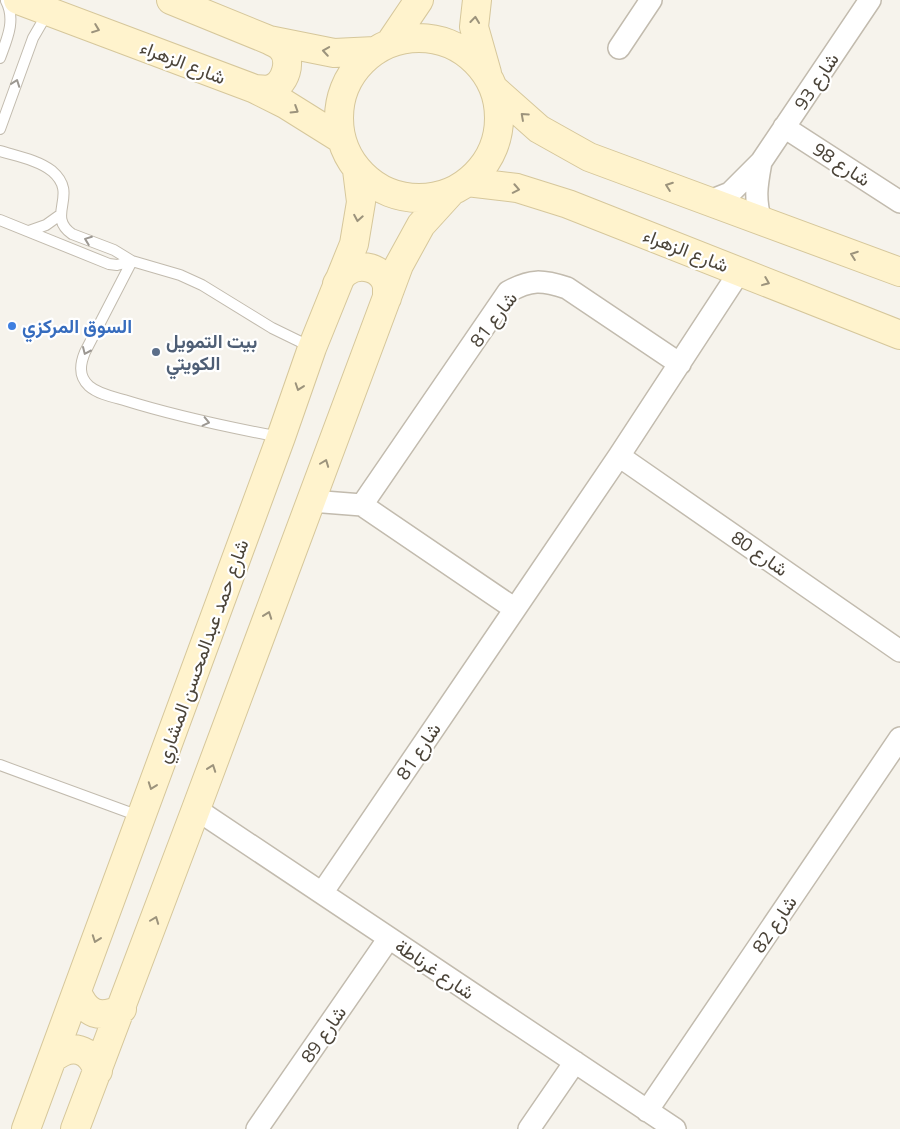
<svg xmlns="http://www.w3.org/2000/svg" width="900" height="1129" font-family="'Titillium Web',Vazirmatn,sans-serif">
<style>
.lines{fill:none;stroke-linecap:round;stroke-linejoin:round}
.lane-casing{stroke:#c2bbae;stroke-width:12}
.street-casing{stroke:#c2bbae;stroke-width:24}
.secondary-casing{stroke:#d6c79b;stroke-width:30}
.lane{stroke:#fff;stroke-width:10}
.street{stroke:#fff;stroke-width:21}
.secondary{stroke:#fff3cd;stroke-width:28}
.oneway{stroke:#9c937c}
.oneway2{stroke:#9c9892}
.shop-dot{fill:#3f7fe0;stroke:#fff;stroke-width:2}
.service-dot{fill:#5c6f8a;stroke:#fff;stroke-width:2}
.labels{text-anchor:middle;stroke-width:4.5;stroke-linejoin:round;paint-order:stroke}
.street-label{font-size:19px;fill:#4b4439;stroke:#fff}
.shop-label{font-size:19px;font-weight:bold;fill:#366cbe;stroke:#fff;text-anchor:start}
.service-label{font-size:19px;font-weight:bold;fill:#4e5e75;stroke:#fff;text-anchor:start}
</style>
<rect width="100%" height="100%" fill="#f6f3ec"/>
<g class="lines">
<g class="lane-casing">
<path id="lane" d="M 0,58 C 7,39 16,20 6,1
M 0,129 L 33,38 L 44,19 L 51,16
M 0,151 C 16,156 38,160 52,171 C 80,195 45,215 72,234 L 114,250 L 132,261 L 180,275 L 202,285 L 272,328 L 311,347
M 0,220 L 109,264 L 117,265 L 132,261
M 29,231 L 46,225 L 60,215
M 132,261 L 85,352 C 80,364 78,376 89,386 C 98,394 113,397 124,400 C 175,416 227,427 280,437
M 0,765 L 139,816"/>
</g>
<g class="street-casing">
<path id="street" d="M 619,48 L 651,0
M 784,127 L 900,202
M 710,201 L 730,193 L 761,162 L 870,0
M 761,221 C 754,198 757,184 761,162
M 619,456 L 900,651
M 311,501 L 362,505 L 515,609
M 362,505 L 508,292 C 531,279 542,280 567,288 L 680,364
M 196,809 L 675,1129
M 322,893 L 619,456 L 740,271
M 647,1111 L 900,738
M 257,1129 L 389,938
M 529,1129 L 575,1062"/>
</g>
<g class="secondary-casing">
<path id="secondary" d="M 18,0 L 255,89 L 285,104 L 341,139
M 171,0 L 269,40 L 334,53 L 375,51
M 477,0 L 474,27 L 487,73
M339 118a80 80 0 1 1 160 0a80 80 0 1 1-160 0Z
M 390,43 L 419,0
M 255,89 C 259,89 263,90 267,90 C 286,87 294,59 280,46 C 277,44 273,42 269,40
M 494,89 L 539,129 L 589,157 L 900,272
M 467,182 L 517,188 L 568,204 L 900,335
M 337,284 C 339,280 342,275 346,272 C 360,262 383,267 387,286 C 387,290 387,294 387,298
M 77,992 C 87,1015 99,1019 122,1009
M 53,1058 C 72,1043 90,1048 98,1071
M 26,1129 L 281,437 L 312,348 L 354,244 L 361,202 L 357,170
M 75,1129 L 196,809 L 399,265 L 421,225 L 451,192"/>
</g>
<use href="#lane" class="lane"/>
<use href="#street" class="street"/>
<use href="#secondary" class="secondary"/>
</g>
<defs><path id="oneway-chevron" d="M-2-3.5L2.5 0L-2 3.5" fill="none" stroke-width="1.6" stroke-linecap="round" stroke-linejoin="round" transform="scale(1.25)"/></defs>
<g class="oneway">
<use href="#oneway-chevron" transform="translate(475 20) rotate(-84)"/>
<use href="#oneway-chevron" transform="translate(96 29) rotate(21)"/>
<use href="#oneway-chevron" transform="translate(326 51) rotate(-171)"/>
<use href="#oneway-chevron" transform="translate(295 110) rotate(32)"/>
<use href="#oneway-chevron" transform="translate(524 116) rotate(-138)"/>
<use href="#oneway-chevron" transform="translate(669 186) rotate(-160)"/>
<use href="#oneway-chevron" transform="translate(516 189) rotate(11)"/>
<use href="#oneway-chevron" transform="translate(358 218) rotate(100)"/>
<use href="#oneway-chevron" transform="translate(854 255) rotate(-160)"/>
<use href="#oneway-chevron" transform="translate(766 282) rotate(22)"/>
<use href="#oneway-chevron" transform="translate(299 387) rotate(109)"/>
<use href="#oneway-chevron" transform="translate(325 463) rotate(-69)"/>
<use href="#oneway-chevron" transform="translate(268 615) rotate(-70)"/>
<use href="#oneway-chevron" transform="translate(212 768) rotate(-70)"/>
<use href="#oneway-chevron" transform="translate(152 786) rotate(110)"/>
<use href="#oneway-chevron" transform="translate(155 920) rotate(-69)"/>
<use href="#oneway-chevron" transform="translate(96 939) rotate(110)"/>
</g>
<g class="oneway2">
<use href="#oneway-chevron" transform="translate(16 83) rotate(-70)"/>
<use href="#oneway-chevron" transform="translate(88 240) rotate(-159)"/>
<use href="#oneway-chevron" transform="translate(86 351) rotate(114)"/>
<use href="#oneway-chevron" transform="translate(206 422) rotate(13)"/>
</g>
<circle class="shop-dot" cx="12" cy="326" r="5"/>
<circle class="service-dot" cx="156" cy="352" r="5"/>
<g class="labels">
<g class="street-label">
<text transform="translate(183 62) rotate(21)" y="7">شارع الزهراء</text>
<text transform="translate(816 81) rotate(-56)" y="7">شارع 93</text>
<text transform="translate(842 164) rotate(33)" y="7">شارع 98</text>
<text transform="translate(686 250) rotate(21)" y="7">شارع الزهراء</text>
<text transform="translate(493 319) rotate(-52)" y="7">شارع 81</text>
<text transform="translate(760 553) rotate(35)" y="7">شارع 80</text>
<text transform="translate(202 651) rotate(-70)" y="7">شارع حمد عبدالمحسن المشاري</text>
<text transform="translate(418 751) rotate(-56)" y="7">شارع 81</text>
<text transform="translate(774 924) rotate(-56)" y="7">شارع 82</text>
<text transform="translate(435 969) rotate(34)" y="7">شارع غرناطة</text>
<text transform="translate(323 1034) rotate(-55)" y="7">شارع 89</text>
</g>
<g class="shop-label">
<text x="22" y="333">السوق المركزي</text>
</g>
<g class="service-label">
<text x="166" y="348">بيت التمويل<tspan x="166" dy="22">الكويتي</tspan></text>
</g>
</g>
</svg>
